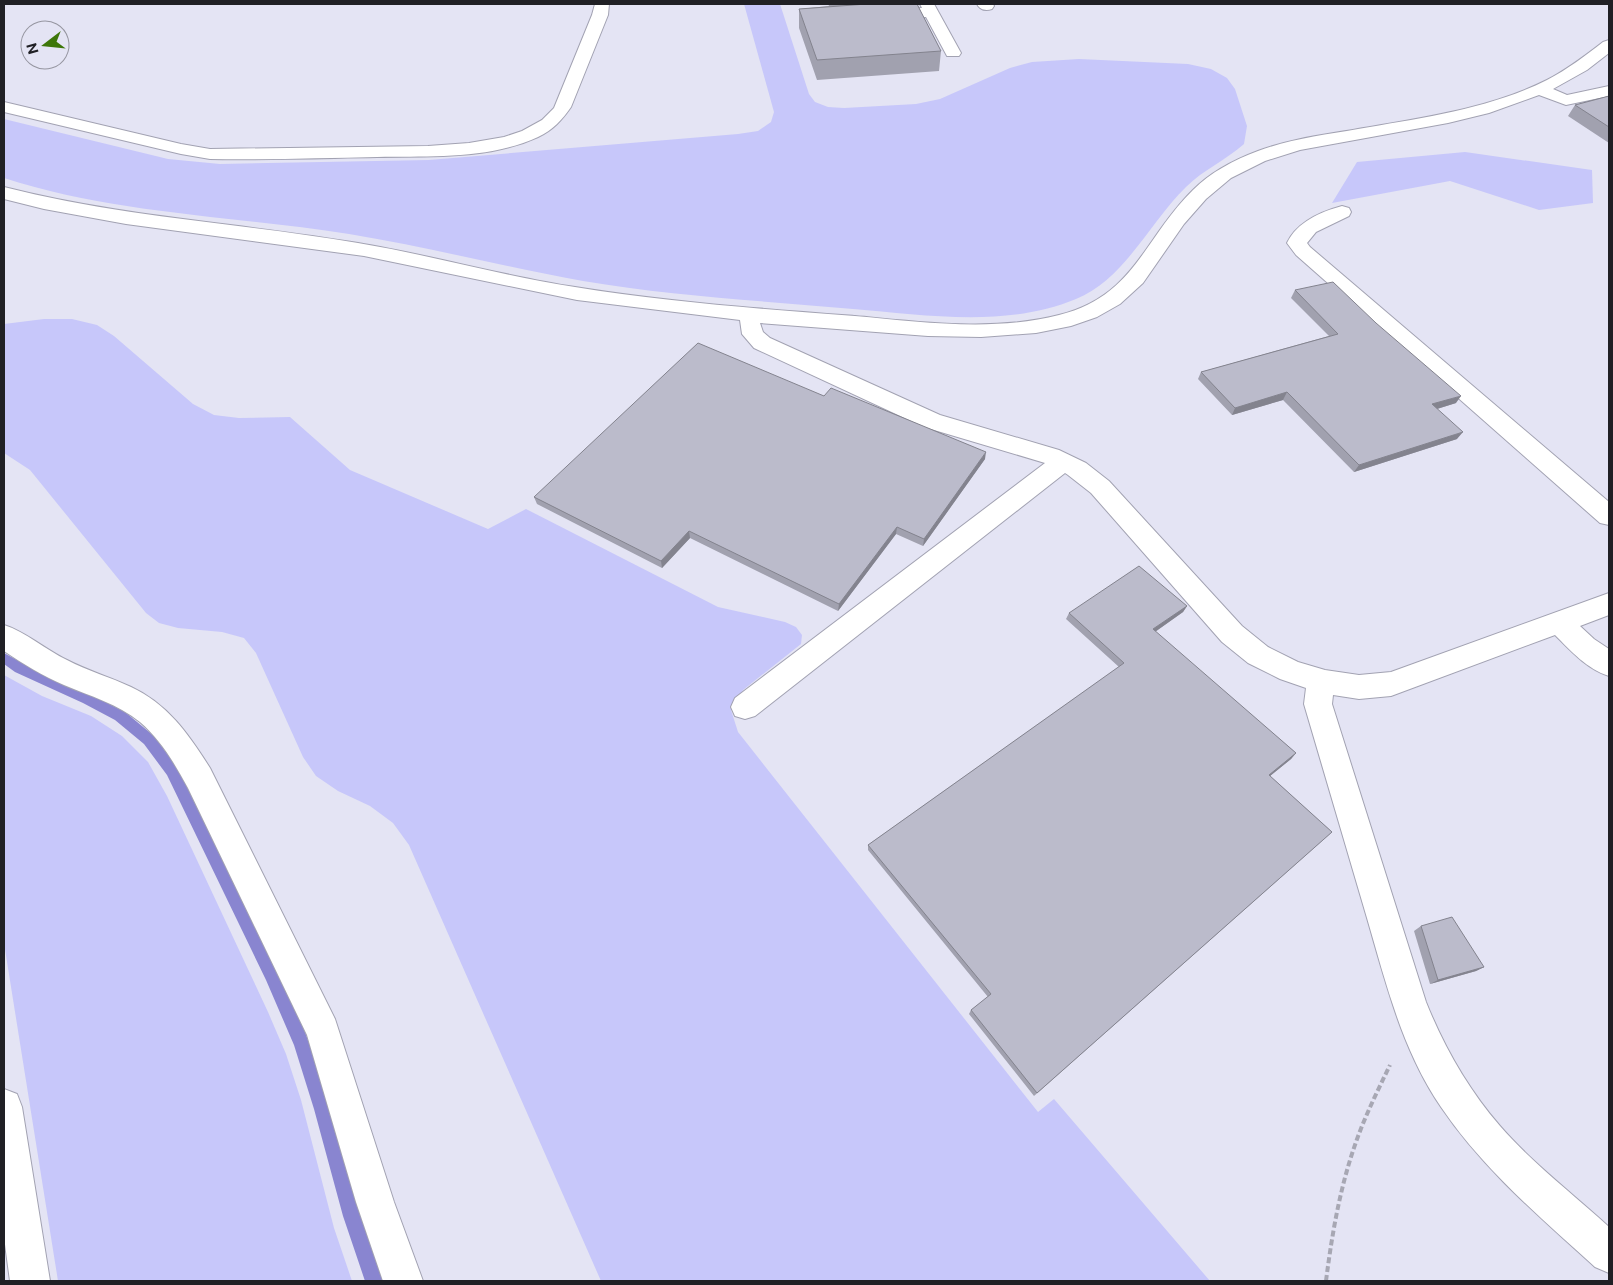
<svg xmlns="http://www.w3.org/2000/svg" width="1613" height="1285" font-family="'Public Sans',sans-serif">
<style>
.green{fill:#c7c7fa}
.lines{fill:none;stroke-linecap:round;stroke-linejoin:round}
.stream{fill:#8985d0;fill-rule:evenodd}
.minor-casing{stroke:#a2a2b2;stroke-width:2}
.path{stroke:#a7a7b3;stroke-width:4;stroke-dasharray:6 3;stroke-linecap:butt}
.minor{fill:#fff;fill-rule:evenodd}
.wall{fill:#a1a1af}
.shaded-wall{fill:#83838e}
.building{fill:#bbbbcb;stroke:#83838e}
</style>
<rect width="100%" height="100%" fill="#e4e4f4"/>
<path class="green" d="M 744,4 L 780,4 L 809,94 L 815,102 L 828,107 L 844,108 L 916,104 L 940,99 L 1010,68 L 1032,62 L 1079,59 L 1188,64 L 1211,69 L 1227,78 L 1235,89 L 1247,126 L 1244,144 C 1226,160 1203,170 1186,187 C 1149,223 1125,279 1076,299 C 1007,328 925,315 853,309 C 763,301 672,296 583,281 C 505,267 428,247 349,234 C 235,216 115,214 4,178 L 4,119 L 168,159 L 220,164 L 429,160 L 738,134 L 758,131 L 771,122 L 774,112 Z
M 1465,152 L 1592,170 L 1593,203 L 1539,210 L 1450,181 L 1332,203 L 1357,162 Z
M 44,319 L 72,319 L 97,325 L 114,336 L 193,404 L 214,415 L 239,418 L 290,417 L 350,470 L 488,529 L 526,509 L 718,607 L 785,622 L 796,627 L 802,635 L 801,644 L 743,690 L 731,710 L 738,732 L 1038,1112 L 1054,1099 L 1210,1281 L 601,1281 L 409,845 L 393,823 L 370,806 L 338,791 L 316,776 L 303,757 L 256,653 L 244,638 L 222,632 L 178,628 L 159,623 L 146,613 L 30,470 L 4,453 L 4,324 Z
M 4,675 L 42,696 L 91,716 L 122,736 L 148,762 L 167,796 L 268,1012 L 286,1054 L 301,1100 L 334,1228 L 352,1281 L 58,1281 L 4,943 Z"/>
<g class="lines">
<path class="stream" d="M 4,653 L 41,673 L 92,695 L 125,712 L 154,736 L 177,767 L 277,969 L 301,1021 L 325,1087 L 361,1216 L 383,1281 L 365,1281 L 343,1216 L 314,1109 L 294,1045 L 266,980 L 167,775 L 144,744 L 115,720 L 83,703 L 15,672 L 4,664 Z"/>
<g class="minor-casing">
<path id="minor" d="M 595,4 L 609,4 L 608,15 L 571,107 C 562,120 553,130 538,137 C 488,160 430,156 377,157 C 321,158 266,160 210,159 L 181,154 L 4,112 L 4,102 L 181,144 L 210,149 L 428,146 L 469,143 L 504,137 L 522,131 L 542,120 L 554,108 L 592,15 Z
M 920,4 L 934,4 L 961,53 L 959,56 L 947,56 L 926,17 L 884,20 L 879,18 L 876,15 L 879,12 L 884,10 L 922,8 Z
M 977,4 L 993,4 L 994,6 L 992,9 C 986,11 980,10 977,4 Z
M 1609,40 L 1609,53 L 1587,70 L 1553,89 L 1567,95 L 1609,86 L 1609,96 L 1566,105 L 1539,95 L 1489,113 L 1448,123 L 1300,150 L 1265,161 L 1231,178 L 1206,199 L 1184,224 L 1143,283 L 1120,304 L 1097,317 L 1071,326 L 1036,333 L 981,337 L 928,336 L 760,323 L 763,332 L 770,338 L 940,415 L 1059,450 L 1086,463 L 1109,481 L 1242,626 L 1268,647 L 1298,662 L 1325,670 L 1359,675 L 1391,672 L 1609,593 L 1609,615 L 1580,626 L 1594,639 L 1609,649 L 1609,676 C 1587,669 1571,651 1555,635 L 1391,696 L 1359,699 L 1333,695 L 1332,704 L 1426,1002 C 1444,1047 1468,1089 1500,1126 C 1532,1163 1573,1194 1609,1227 L 1609,1273 L 1595,1267 C 1540,1217 1483,1169 1441,1107 C 1402,1050 1386,983 1367,918 C 1346,847 1325,775 1304,704 L 1306,688 L 1280,679 L 1248,663 L 1222,642 L 1091,493 L 1068,475 L 1065,473 L 755,716 L 745,719 L 735,716 L 731,707 L 735,698 L 1045,463 L 924,427 L 754,348 L 742,334 L 740,320 L 577,300 L 364,256 L 126,224 L 44,209 L 4,199 L 4,187 C 121,217 239,223 358,243 C 431,255 502,276 575,287 C 668,302 762,309 855,316 C 921,322 994,332 1059,315 C 1135,296 1143,239 1193,190 C 1211,172 1234,160 1258,151 C 1290,139 1324,135 1358,129 C 1421,118 1489,109 1547,80 C 1568,69 1585,56 1603,42 Z
M 1342,206 L 1349,208 L 1351,212 L 1349,216 L 1316,232 L 1307,243 L 1310,247 L 1609,502 L 1609,525 L 1600,523 L 1296,255 L 1287,243 C 1297,222 1320,212 1342,206 Z
M 4,625 C 26,632 46,650 67,660 C 88,671 110,677 131,687 C 168,704 189,735 210,768 L 335,1019 L 394,1202 L 423,1281 L 383,1281 L 356,1202 L 307,1035 L 188,788 C 175,764 161,740 140,722 C 118,704 90,696 64,685 C 43,676 23,664 4,651 Z
M 4,1089 L 17,1094 L 22,1107 L 50,1281 L 10,1281 L 4,1237 Z"/>
</g>
<path class="path" d="M 1326,1281 C 1332,1234 1340,1187 1356,1142 C 1365,1116 1378,1090 1390,1065"/>
<use href="#minor" class="minor"/>
</g>
<path class="wall" d="M 828,4 L 917,4 L 941,51 L 939,71 L 817,80 L 799,28 L 799,9 L 829,6 Z
M 1609,96 L 1609,143 L 1568,116 L 1575,105 Z
M 1295,290 L 1456,403 L 1437,409 L 1457,439 L 1354,472 L 1283,400 L 1232,415 L 1198,379 L 1201,372 L 1329,336 L 1291,298 Z
M 824,396 L 985,459 L 923,546 L 896,534 L 838,611 L 690,538 L 662,568 L 537,504 L 534,497 Z
M 1187,606 L 1183,612 L 1155,632 L 1296,753 L 1291,759 L 1270,776 L 1332,832 L 1034,1096 L 969,1014 L 971,1010 L 988,997 L 868,850 L 868,845 L 1119,667 L 1066,619 L 1069,613 Z
M 1421,926 L 1484,967 L 1476,971 L 1430,984 L 1414,931 Z"/>
<path class="shaded-wall" d="M 1287,392 L 1283,400 L 1232,415 L 1235,408 Z
M 1461,396 L 1456,403 L 1427,412 L 1432,404 Z
M 1463,432 L 1457,439 L 1354,472 L 1359,465 Z
M 986,452 L 985,459 L 923,546 L 924,539 Z
M 897,527 L 896,534 L 838,611 L 839,604 Z
M 689,531 L 690,538 L 662,568 L 661,561 Z
M 1187,606 L 1183,612 L 1149,636 L 1153,629 Z
M 1296,753 L 1291,759 L 1264,781 L 1269,775 Z
M 1484,967 L 1476,971 L 1430,984 L 1438,980 Z"/>
<path class="building" d="M 867,4 L 917,4 L 941,51 L 817,60 L 799,9 Z
M 1609,96 L 1609,127 L 1575,105 Z
M 1333,282 L 1376,323 L 1461,396 L 1432,404 L 1463,432 L 1359,465 L 1287,392 L 1235,408 L 1201,372 L 1338,334 L 1295,290 Z
M 698,343 L 824,396 L 831,388 L 986,452 L 924,539 L 897,527 L 839,604 L 689,531 L 661,561 L 534,497 Z
M 1139,566 L 1187,606 L 1153,629 L 1296,753 L 1269,775 L 1332,832 L 1037,1093 L 971,1010 L 991,994 L 868,845 L 1124,663 L 1069,613 Z
M 1452,917 L 1484,967 L 1438,980 L 1421,926 Z"/>
<rect width="1613" height="1285" fill="none" stroke="#202025" stroke-width="10"/>
<g transform="translate(45 45) rotate(254)"><circle r="24" fill="#e4e4f4" stroke="#9696a1"/>
<path d="M0-4L9 19L0 12L-9 19Z" fill="#3d7609"/>
<text y="-8" font-size="14" font-weight="bold" text-anchor="middle" fill="#202025">N</text>
</g>
</svg>
